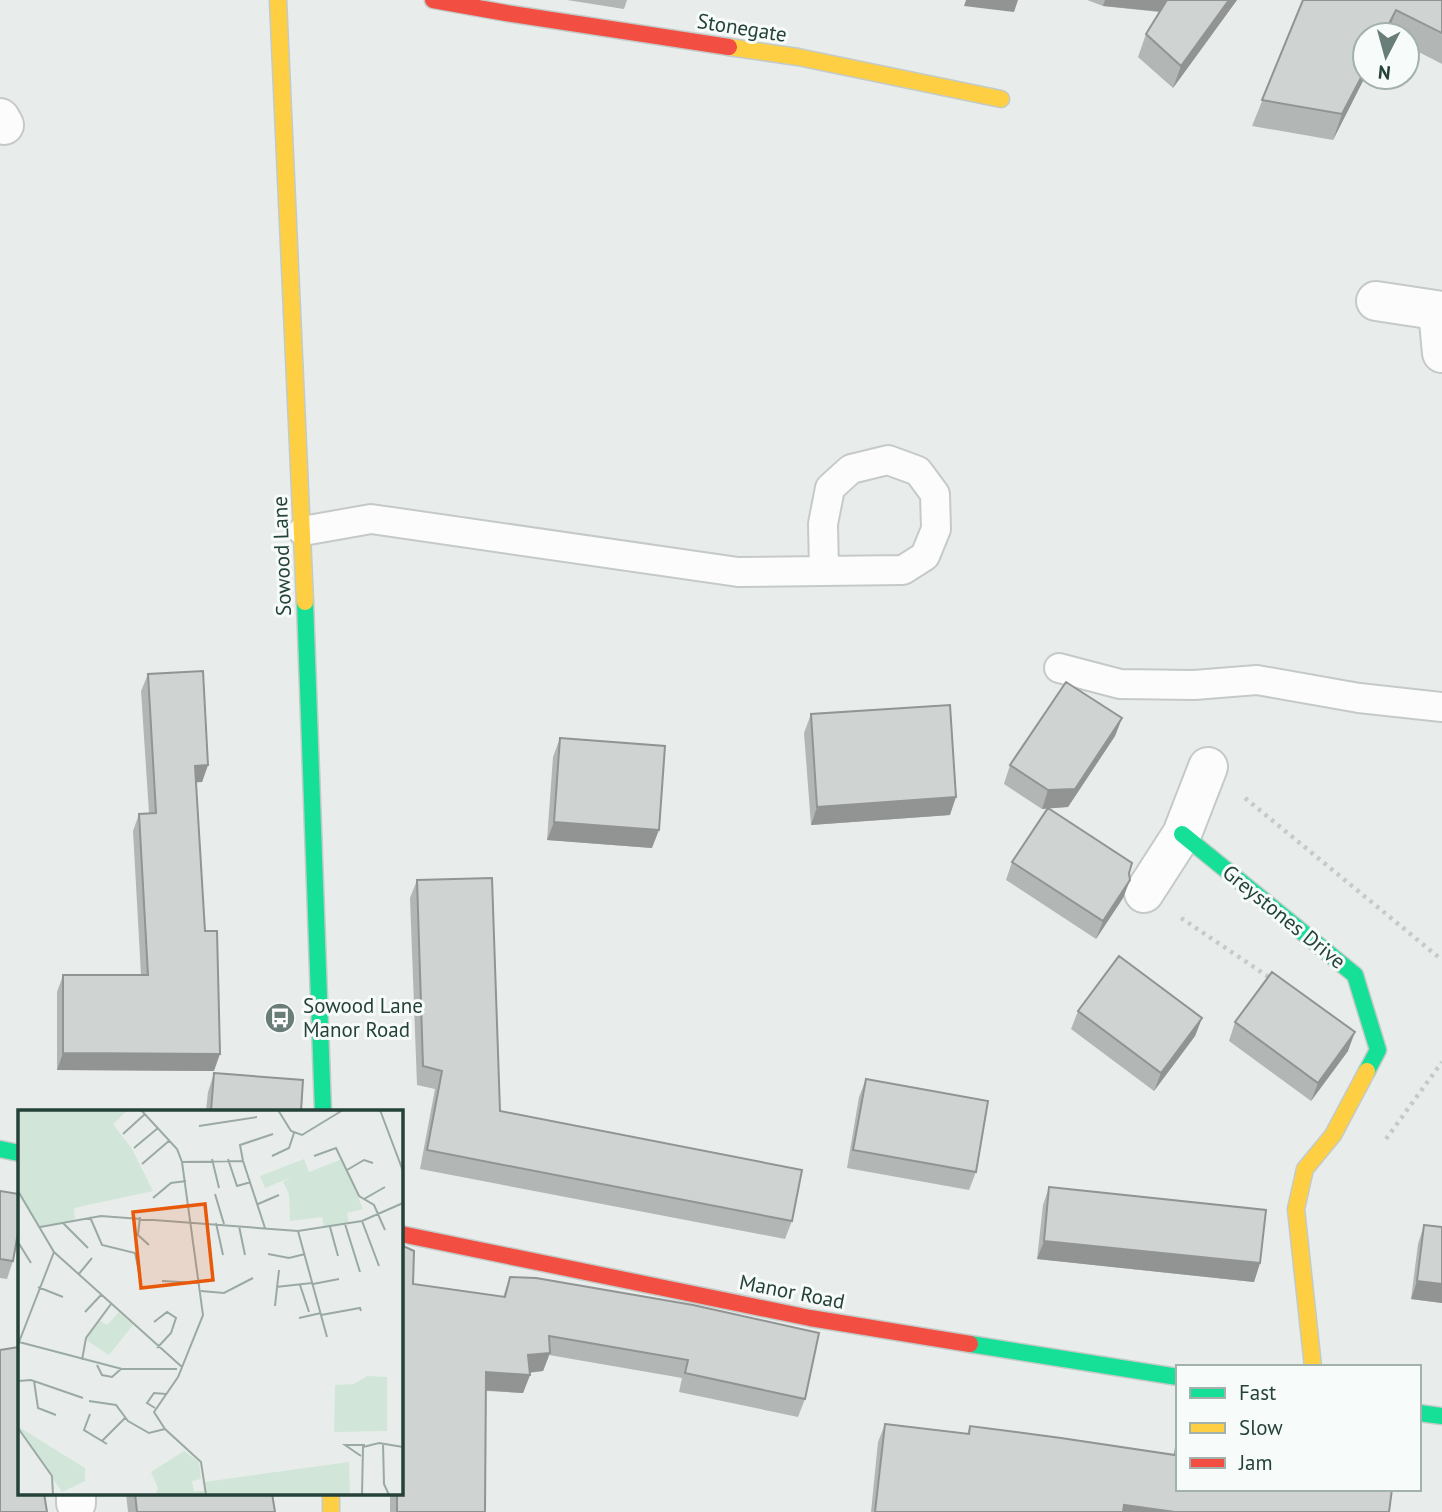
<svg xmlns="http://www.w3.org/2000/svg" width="1442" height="1512" font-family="'PT Sans',sans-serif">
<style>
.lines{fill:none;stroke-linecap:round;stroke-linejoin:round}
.lane-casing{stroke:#c5cac8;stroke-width:32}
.street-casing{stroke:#c5cac8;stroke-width:42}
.fast-casing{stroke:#c3cbc8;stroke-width:19}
.slow-casing{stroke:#c3cbc8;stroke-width:19}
.jam-casing{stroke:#c3cbc8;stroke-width:19}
.path{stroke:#c3ccca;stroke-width:4.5;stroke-dasharray:3.5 5;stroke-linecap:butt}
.lane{stroke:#fcfcfc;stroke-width:28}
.street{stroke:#fcfcfc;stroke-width:38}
.fast{stroke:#16e098;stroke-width:16}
.slow{stroke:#ffcf43;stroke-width:16}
.jam{stroke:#f24e42;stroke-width:16}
.wall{fill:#b2b6b5}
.shaded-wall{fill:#919493}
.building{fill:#cfd4d2;stroke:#919493;stroke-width:2}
.labels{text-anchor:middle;stroke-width:6;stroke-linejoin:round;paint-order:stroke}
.street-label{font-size:21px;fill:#24423a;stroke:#f7fbf9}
.poi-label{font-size:21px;fill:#24423a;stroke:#f7fbf9;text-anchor:start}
.inset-road{fill:none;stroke:#9aa9a4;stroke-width:2}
.view{fill:#e8590c;fill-opacity:0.15;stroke:#e8590c;stroke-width:3.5}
.inset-edge{fill:none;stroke:#24423a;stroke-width:3.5}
</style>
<rect width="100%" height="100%" fill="#e8edeb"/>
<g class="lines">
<g class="lane-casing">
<path id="lane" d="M 303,531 L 371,519 L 738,572 L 903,570 L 925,556 L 936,529 L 935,494 L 918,471 L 888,460 L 851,469 L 830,488 L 823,524 L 824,570
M 1059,668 L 1120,684 L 1194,685 L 1257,680 L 1359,698 L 1442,707"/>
</g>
<g class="street-casing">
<path id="street" d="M 0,118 L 4,125
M 1376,301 L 1442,311
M 1438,311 L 1442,353
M 1144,893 L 1182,834 L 1208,767
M 76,1503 L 76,1493"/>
</g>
<g class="fast-casing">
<path id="fast" d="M 305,602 L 323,1111
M 1182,834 L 1355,975 L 1378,1050 L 1367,1071
M 0,1149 L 19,1153
M 970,1344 L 1178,1377
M 1419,1413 L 1442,1416"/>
</g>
<g class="slow-casing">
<path id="slow" d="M 278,0 L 305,602
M 729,47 L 798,57 L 1001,99
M 1313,1367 L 1296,1209 L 1305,1169 L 1333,1135 L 1367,1071
M 331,1493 L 331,1512"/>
</g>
<g class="jam-casing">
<path id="jam" d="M 433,0 L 506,13 L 729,47
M 401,1234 L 810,1318 L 970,1344"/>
</g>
<path class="path" d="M 1245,798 L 1442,960
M 1181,918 L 1273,980
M 1386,1139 L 1442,1062"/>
<use href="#lane" class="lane"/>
<use href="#street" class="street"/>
<use href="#fast" class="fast"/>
<use href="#slow" class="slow"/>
<use href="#jam" class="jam"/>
</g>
<path class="wall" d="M 567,0 L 627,0 L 624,9 Z
M 1087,0 L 1237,0 L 1173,88 L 1138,57 L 1146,34 L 1159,12 L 1103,6 Z
M 1303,0 L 1442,0 L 1442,64 L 1407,46 L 1407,35 L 1365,35 L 1365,77 L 1333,140 L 1252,126 Z
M 148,674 L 208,765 L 202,782 L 196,782 L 214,1071 L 57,1070 L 57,992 L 63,975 L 141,975 L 133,831 L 139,814 L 149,813 L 141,691 Z
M 811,714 L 950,815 L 811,825 L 804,733 Z
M 1122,718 L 1115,736 L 1068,807 L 1049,808 L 1129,873 L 1130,880 L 1123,898 L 1096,939 L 1006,880 L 1012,862 L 1047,808 L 1042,809 L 1004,784 L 1010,765 Z
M 560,738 L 652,848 L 547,840 L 553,757 Z
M 417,880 L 500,1111 L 792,1221 L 785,1239 L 420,1169 L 435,1089 L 417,1085 L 410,898 Z
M 1078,1011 L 1202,1018 L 1195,1036 L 1154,1091 L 1071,1029 Z
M 1235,1022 L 1348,1051 L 1311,1101 L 1229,1041 Z
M 214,1073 L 301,1111 L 206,1111 L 208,1092 Z
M 866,1079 L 976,1172 L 969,1190 L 847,1168 L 859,1097 Z
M 1049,1187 L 1260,1263 L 1254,1282 L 1037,1259 L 1043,1205 Z
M 0,1191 L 13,1261 L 7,1279 L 0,1278 Z
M 1424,1225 L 1442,1227 L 1442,1303 L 1411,1299 L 1418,1244 Z
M 510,1277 L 805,1399 L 798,1417 L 679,1392 L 682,1378 L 549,1355 L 543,1371 L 530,1373 L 530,1375 L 523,1393 L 486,1391 L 485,1512 L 390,1512 L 390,1493 L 401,1493 L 413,1284 L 503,1297 Z
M 885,1424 L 967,1434 L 970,1426 L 1174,1455 L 1176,1447 L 1389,1512 L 871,1512 L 878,1442 Z
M 126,1493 L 272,1493 L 275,1512 L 128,1512 Z"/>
<path class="shaded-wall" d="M 966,0 L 1018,0 L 1014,12 L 964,6 Z
M 1105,0 L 1169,0 L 1165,12 L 1103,6 Z
M 1229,0 L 1237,0 L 1173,88 L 1181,66 Z
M 1396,10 L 1387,35 L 1383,35 Z
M 1365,70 L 1365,77 L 1333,140 L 1342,114 Z
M 1122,718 L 1115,736 L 1068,807 L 1042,809 L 1048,790 Z
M 208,765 L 202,782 L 189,783 L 195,766 Z
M 956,797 L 950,815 L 811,825 L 817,807 Z
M 554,822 L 659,830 L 652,848 L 547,840 Z
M 1130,880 L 1123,898 L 1096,939 L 1103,921 Z
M 1202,1018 L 1195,1036 L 1154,1091 L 1161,1073 Z
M 1355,1032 L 1348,1051 L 1311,1101 L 1318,1083 Z
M 63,1053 L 220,1054 L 214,1071 L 57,1070 Z
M 1044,1241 L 1260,1263 L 1254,1282 L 1037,1259 Z
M 1417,1281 L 1442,1284 L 1442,1303 L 1411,1299 Z
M 550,1353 L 543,1371 L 521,1373 L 528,1355 Z
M 486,1372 L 530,1375 L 523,1393 L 480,1390 Z
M 1124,1505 L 1175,1512 L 1122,1512 Z"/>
<path class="building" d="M 1167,0 L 1229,0 L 1181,66 L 1146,34 Z
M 1303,0 L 1442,0 L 1442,33 L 1396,10 L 1383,35 L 1365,35 L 1365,70 L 1342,114 L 1262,100 Z
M 203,671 L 208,765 L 195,766 L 205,931 L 217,931 L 220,1054 L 63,1053 L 63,975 L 148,975 L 139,814 L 156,813 L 148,674 Z
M 1066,682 L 1122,718 L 1075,789 L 1048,790 L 1010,765 Z
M 950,705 L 956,797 L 817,807 L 811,714 Z
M 560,738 L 665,746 L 659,830 L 554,822 Z
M 1048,808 L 1132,863 L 1129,873 L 1130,880 L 1103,921 L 1012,862 Z
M 492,878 L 500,1111 L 802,1170 L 792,1221 L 427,1150 L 442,1071 L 423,1066 L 417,880 Z
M 1119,956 L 1202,1018 L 1161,1073 L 1078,1011 Z
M 1272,972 L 1355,1032 L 1318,1083 L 1235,1022 Z
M 214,1073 L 303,1080 L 301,1111 L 211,1111 Z
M 866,1079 L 988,1101 L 976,1172 L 853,1150 Z
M 1049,1187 L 1266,1210 L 1260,1263 L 1044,1241 Z
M 0,1191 L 19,1194 L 19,1227 L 13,1261 L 0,1259 Z
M 1424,1225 L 1442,1227 L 1442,1284 L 1417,1281 Z
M 401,1245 L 414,1251 L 413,1284 L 505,1297 L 510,1277 L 536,1278 L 693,1305 L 819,1333 L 805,1399 L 685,1373 L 688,1360 L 549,1336 L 550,1353 L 528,1355 L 530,1375 L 486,1372 L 485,1512 L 397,1512 L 397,1493 L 401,1493 Z
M 19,1347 L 19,1493 L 44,1493 L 47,1512 L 0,1512 L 0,1350 Z
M 885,1424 L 969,1434 L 970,1426 L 1061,1438 L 1175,1455 L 1176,1447 L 1178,1447 L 1178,1489 L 1392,1489 L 1389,1512 L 1175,1512 L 1124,1505 L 1123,1512 L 875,1512 Z
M 135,1493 L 272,1493 L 275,1512 L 137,1512 Z"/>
<defs>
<g id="bus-disc" transform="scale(1.575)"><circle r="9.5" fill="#697e78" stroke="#f7fbf9"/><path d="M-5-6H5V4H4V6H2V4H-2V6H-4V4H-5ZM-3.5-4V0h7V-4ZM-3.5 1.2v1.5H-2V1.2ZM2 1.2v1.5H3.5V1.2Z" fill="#fff"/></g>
</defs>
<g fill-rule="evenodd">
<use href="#bus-disc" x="280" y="1018"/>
</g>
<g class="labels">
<g class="street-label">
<text transform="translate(742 28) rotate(9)" y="7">Stonegate</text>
<text transform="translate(282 556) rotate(-92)" y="7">Sowood Lane</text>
<text transform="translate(1284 917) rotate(39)" y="7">Greystones Drive</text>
<text transform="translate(792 1292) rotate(11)" y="7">Manor Road</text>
</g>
<g class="poi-label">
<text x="303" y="1013">Sowood Lane<tspan x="303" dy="24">Manor Road</tspan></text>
</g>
</g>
<g transform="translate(18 1110)">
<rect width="385" height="385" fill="#e8edeb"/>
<path d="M 0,0 L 110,0 L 95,14 L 114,39 L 135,81 L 56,98 L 57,110 L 22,117 L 0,81 ZM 286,49 L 291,62 L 324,49 L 345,99 L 329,103 L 331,112 L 306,118 L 304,107 L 272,111 L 271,84 L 265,72 L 274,67 L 247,78 L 242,66 ZM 101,202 L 115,215 L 91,245 L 68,230 L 81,210 L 89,215 ZM 349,266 L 369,267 L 369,321 L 316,322 L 317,275 L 336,274 ZM 1,317 L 67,358 L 67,371 L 44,382 ZM 166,341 L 181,352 L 183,369 L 174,371 L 176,381 L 186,381 L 186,385 L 137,385 L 140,378 L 133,362 ZM 331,352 L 332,385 L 188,385 L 186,372 Z" fill="#d1e6d8"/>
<path class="inset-road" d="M 123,0 L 159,39 L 164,52 L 185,205 L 160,267 L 136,302 L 147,319 L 183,352 L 188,385M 260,0 L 273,21 L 284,25 L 325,0M 362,0 L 385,61M 181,16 L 239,7M 105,24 L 127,4M 116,38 L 140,18M 254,46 L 271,38 L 276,23M 296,46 L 318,38 L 341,86 L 356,95 L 367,120M 194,49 L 201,78M 210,49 L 219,76 L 233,72M 225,51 L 222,35 L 255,24M 164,52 L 225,51 L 247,118M 124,54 L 152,30M 329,60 L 346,50 L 355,53M 0,81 L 36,142 L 164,257M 197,84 L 206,114M 135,88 L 153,73 L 168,71M 346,89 L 367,77M 240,94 L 261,85M 72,107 L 84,135 L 117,143 L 121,162M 122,107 L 120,125 L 131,135M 344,111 L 361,156M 45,113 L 70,138M 198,113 L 205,145M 327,114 L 342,162M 221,116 L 227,145M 22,117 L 83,106 L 280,121 L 344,111 L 385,93M 312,117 L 320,146M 280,121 L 309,227M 0,132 L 13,153M 250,144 L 271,148 L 287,144M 60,165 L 74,148M 144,171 L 181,173M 295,174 L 321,169M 282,175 L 291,202M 20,177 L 45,187M 258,177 L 294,173M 183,181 L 206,183 L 235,168M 257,196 L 261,160M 67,202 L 83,185M 303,205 L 342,198 L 343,201M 281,208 L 303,203M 136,212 L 149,202 L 158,208 L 153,223 L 139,238M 1,232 L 104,259 L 159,259M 1,232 L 36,142M 64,250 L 68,228 L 93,194M 79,255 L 84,265 L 94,267 L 103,259M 0,271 L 13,270 L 65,288M 16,271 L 20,298 L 38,305M 71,291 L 98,295 L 110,311 L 131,323 L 147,319M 137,298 L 129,293 L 136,283 L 148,284M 72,304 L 66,320 L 89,334M 0,318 L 34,366 L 35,385M 84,331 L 107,308M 365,333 L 366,374 L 371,385M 343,346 L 327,335 L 347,335M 344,385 L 345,337 L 361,333 L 385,337"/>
<path class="view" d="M 187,94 L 195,170 L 123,178 L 115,102 Z"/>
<rect width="385" height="385" class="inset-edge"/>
</g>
<rect x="1176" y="1365" width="245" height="126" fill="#f7fbf9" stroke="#a3b1ad" stroke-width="2"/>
<rect x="1190" y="1388" width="35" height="10" fill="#16e098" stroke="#a3b1ad" stroke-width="2"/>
<text x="1239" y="1400" font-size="21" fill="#24423a">Fast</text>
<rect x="1190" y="1423" width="35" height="10" fill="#ffcf43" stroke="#a3b1ad" stroke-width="2"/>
<text x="1239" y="1435" font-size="21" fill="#24423a">Slow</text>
<rect x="1190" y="1458" width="35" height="10" fill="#f24e42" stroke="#a3b1ad" stroke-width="2"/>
<text x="1239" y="1470" font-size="21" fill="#24423a">Jam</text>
<g transform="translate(1386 56) rotate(186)"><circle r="33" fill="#f7fbf9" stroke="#a3b1ad" stroke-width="2"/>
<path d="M0-5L12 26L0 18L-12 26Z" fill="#697e78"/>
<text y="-10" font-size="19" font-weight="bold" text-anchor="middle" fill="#24423a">N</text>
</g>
</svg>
